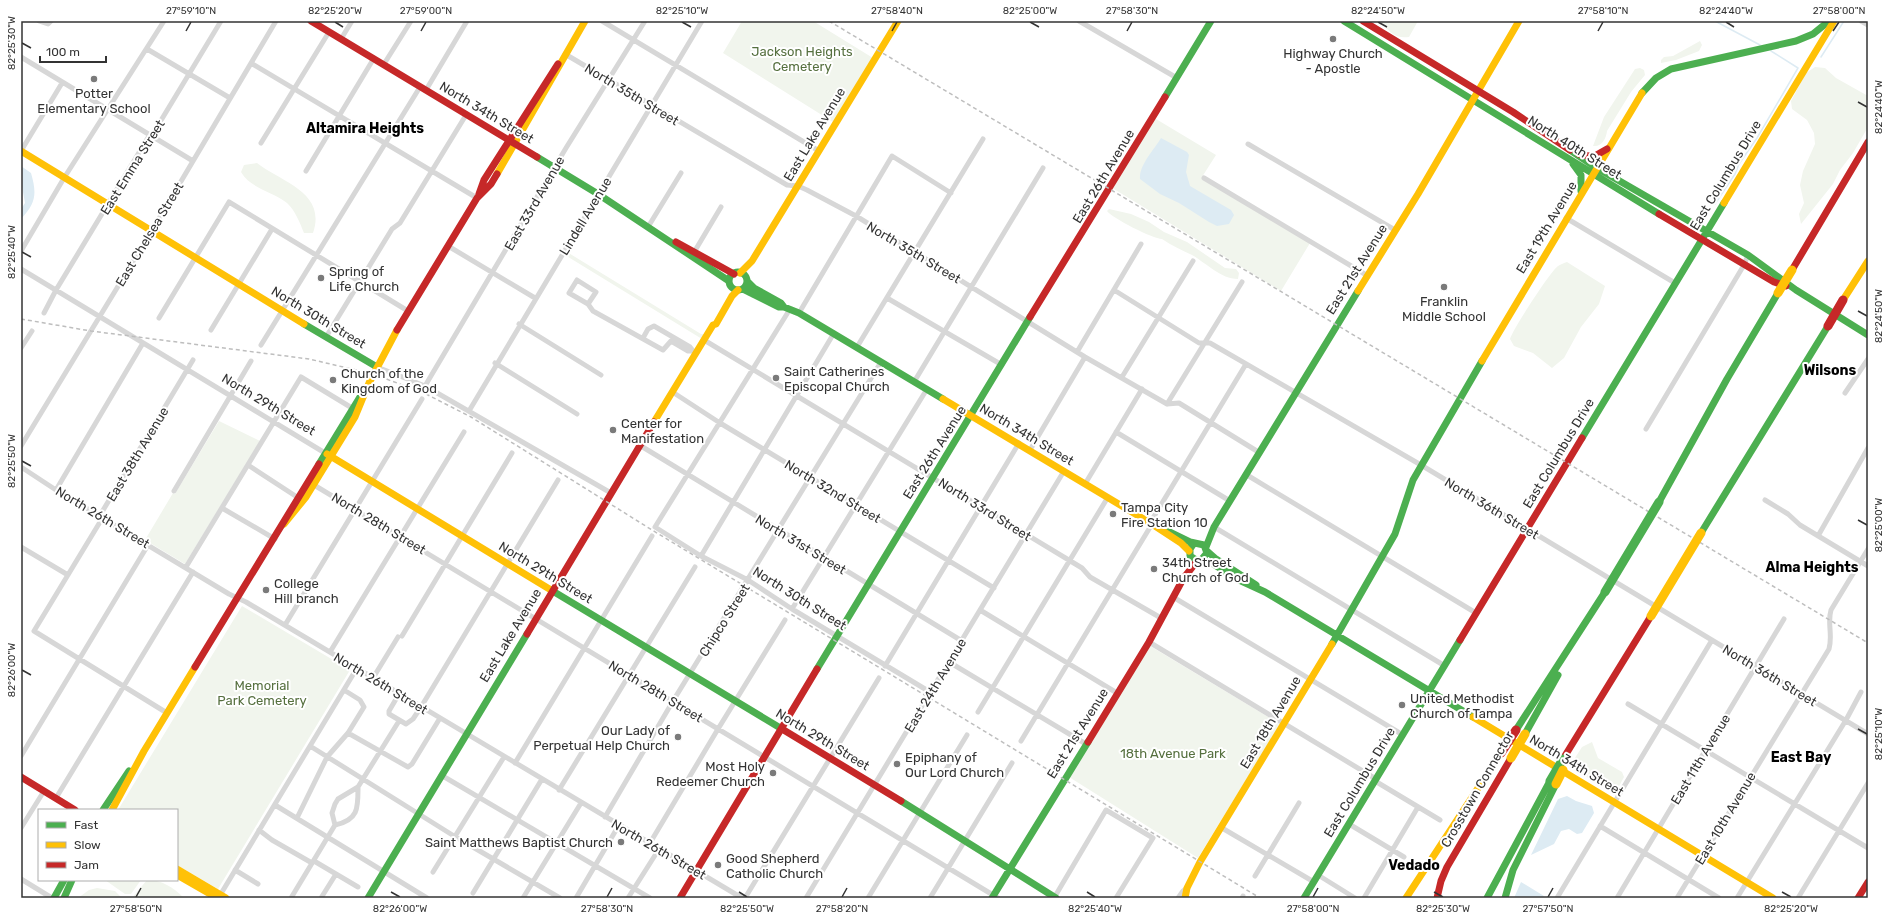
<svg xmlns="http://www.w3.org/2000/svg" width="1889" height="919" font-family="Rubik,sans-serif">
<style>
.green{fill:#f1f5ed}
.water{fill:#ddebf3}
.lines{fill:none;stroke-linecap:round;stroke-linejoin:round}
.stream{stroke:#ddebf3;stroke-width:1.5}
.street{stroke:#d7d7d7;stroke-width:5}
.fast{stroke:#4caf50;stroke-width:7}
.slow{stroke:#ffc107;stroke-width:7}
.jam{stroke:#c62828;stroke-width:7}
.rail{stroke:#bebebe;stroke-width:1.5;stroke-dasharray:4 3;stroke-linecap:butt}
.fast-bridge{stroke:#4caf50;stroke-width:9}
.slow-bridge{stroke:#ffc107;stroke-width:9}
.jam-bridge{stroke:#c62828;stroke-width:9}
.ticks{fill:none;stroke:#333;stroke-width:1.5}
.poi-dot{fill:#7a7a7a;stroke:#fff;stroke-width:1.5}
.labels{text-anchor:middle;stroke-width:4;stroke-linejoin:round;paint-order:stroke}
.park-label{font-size:13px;fill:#56703f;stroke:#fff}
.poi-label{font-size:13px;fill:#333;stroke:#fff;text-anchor:start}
.street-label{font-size:13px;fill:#333;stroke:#fff}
.neighbourhood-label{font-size:14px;font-weight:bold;fill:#000;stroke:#fff}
.neatline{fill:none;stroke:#333;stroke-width:1.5}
.ticks-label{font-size:10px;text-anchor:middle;fill:#333}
</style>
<rect width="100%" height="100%" fill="#fff"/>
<path class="green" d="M 742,21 L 813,21 L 873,58 L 833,122 L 723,53 Z
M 1380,21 L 1418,21 L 1409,37 C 1394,39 1389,31 1380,21 Z
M 1700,41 L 1702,45 L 1699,51 L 1676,60 L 1661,63 L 1661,60 L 1664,57 L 1673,56 Z
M 1815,67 L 1825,68 L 1836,78 L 1868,96 L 1868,127 L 1853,153 L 1840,170 L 1833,184 L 1801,224 L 1799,214 L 1804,203 L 1800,185 L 1803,171 L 1815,144 L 1814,133 L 1807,120 L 1792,109 L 1791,101 L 1806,73 Z
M 1640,68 L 1644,70 L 1645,75 L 1631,92 L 1607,131 C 1606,139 1602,147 1593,146 L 1604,117 L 1635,69 Z
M 1151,116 L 1216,155 L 1202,177 L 1310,243 L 1281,291 L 1109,186 Z
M 257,163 C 281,182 327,192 313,233 L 304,233 C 300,223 295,210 287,203 C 272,191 251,189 241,172 L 244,165 Z
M 1109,209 L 1131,214 L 1149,222 L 1164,232 L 1187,242 L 1225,268 L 1236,269 L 1239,273 L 1238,279 C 1221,279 1206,263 1192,255 C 1182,250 1172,246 1162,239 C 1153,239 1112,218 1107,211 Z
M 567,252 L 701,334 L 704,334 L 702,339 L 565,255 Z
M 1567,262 L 1605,286 L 1599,304 L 1581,327 L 1564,358 L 1552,368 L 1533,353 L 1514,346 L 1510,339 C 1513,329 1550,272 1558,266 C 1561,264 1564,263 1567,262 Z
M 219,421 L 260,441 L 185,564 L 145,540 L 173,493 L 175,494 Z
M 242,606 L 350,670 L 218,889 L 177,865 L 177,810 L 118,810 Z
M 1150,646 L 1280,724 L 1198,858 L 1069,777 Z
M 1592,742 L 1598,758 L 1622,772 L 1624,777 L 1617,790 C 1605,792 1580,773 1571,764 L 1582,747 Z
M 105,880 L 141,880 L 131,894 L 125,894 Z
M 147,880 C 162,880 173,887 184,898 L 132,898 Z
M 97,888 L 115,891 L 122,898 L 78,898 L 89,890 Z"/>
<path class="water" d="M 1161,138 L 1187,152 L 1189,155 L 1186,172 L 1190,186 L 1231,210 L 1234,215 L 1229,224 L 1217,226 L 1209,222 L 1179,203 L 1160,194 L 1140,179 C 1139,165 1154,150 1161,138 Z
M 21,166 L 31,173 C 37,194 36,203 21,219 L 21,209 L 25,203 L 21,181 Z
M 1567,796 L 1576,801 L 1592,806 L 1594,813 L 1582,833 L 1577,834 L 1569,829 L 1561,831 L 1554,844 L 1531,855 L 1558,799 Z
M 1521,882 L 1544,896 L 1543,898 L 1514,898 Z"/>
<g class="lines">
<path class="stream" d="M 1715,21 L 1760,45
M 1821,57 L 1844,21
M 1715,204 L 1735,174 L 1739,164 L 1757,138 L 1798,68 L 1771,51"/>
<path class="street" d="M 39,21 L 48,24 L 51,21
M 602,21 L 819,151
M 1079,21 L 1177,78
M 1861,21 L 1868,25
M 341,39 L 352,21
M 147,49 L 230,98
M 565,54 L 787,185 L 798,186 L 807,190 L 856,216 L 1085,357 L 1167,404 L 1179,403 L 1260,453
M 21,57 L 193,161
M 251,63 L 477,198
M 384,64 L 411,21
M 426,90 L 467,21
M 261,143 L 329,32
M 1248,144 L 1395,230
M 21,151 L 62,83
M 306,171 L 374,58
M 1204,178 L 1368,276
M 1566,218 L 1675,283
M 648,227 L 681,173
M 448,246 L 535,298
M 21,251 L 64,178 L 164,21
M 693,254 L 721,207
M 21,269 L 325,453
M 1114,290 L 1199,343 L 1210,343 L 1421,465 L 1868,734
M 887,298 L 1002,365
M 588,304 L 596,292 L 577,280 L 569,293 L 588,304 L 593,311 L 663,350 L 671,341 L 688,351 L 693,351
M 790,309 L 655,527 L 701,556 L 748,580 L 792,609 L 930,692
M 44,313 L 56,290 L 149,136 L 154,132 L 221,21
M 799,313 L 892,156 L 951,193
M 159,318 L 229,202 L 408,311
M 519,324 L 601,375
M 211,330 L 272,229
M 326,337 L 392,229 L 400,223 L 466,115
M 643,338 L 648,329 L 654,326 L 690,347 L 694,352
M 704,340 L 1082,568 L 1090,577 L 1161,618
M 261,345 L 420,87
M 857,347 L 983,139
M 21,348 L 32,331
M 1077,352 L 1141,244
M 495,363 L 577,414
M 377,367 L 425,386 L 611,493
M 1122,377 L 1193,261
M 914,382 L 1043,168
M 425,386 L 566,148 L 645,21
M 674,393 L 720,423 L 994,588
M 1845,393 L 1868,359
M 1167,404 L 1242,282
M 469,411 L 702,21
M 1646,429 L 1744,265 L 1748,255
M 1116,432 L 1230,501
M 21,446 L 151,232 L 276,21
M 641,446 L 962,641
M 1030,450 L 1085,357
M 248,465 L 297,497
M 21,467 L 56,490 L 229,594 L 246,602 L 742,898
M 1247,475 L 1476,613
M 1085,484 L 1142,389
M 314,485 L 998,898
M 56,490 L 143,343
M 174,491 L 251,361
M 1765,500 L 1788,514 L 1800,525 L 1868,566
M 222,508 L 275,539
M 1150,523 L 1246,364
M 1214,527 L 1445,666
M 1818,536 L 1868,448
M 21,547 L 68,575
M 701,556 L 834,333
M 186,567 L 301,377 L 352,408
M 1173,597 L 1403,735
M 792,609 L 927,389
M 980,610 L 1117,693
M 285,625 L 422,399
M 402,636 L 512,453
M 1149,642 L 1376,779
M 330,652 L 464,432
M 949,662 L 1086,744
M 885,666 L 1019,443
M 373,678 L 398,637
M 399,694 L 389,711 L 389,714 L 406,724 L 413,719 L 421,707 L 558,480
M 1628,704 L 1868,848
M 978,712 L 1108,497
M 167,713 L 34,631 L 100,522 L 102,512 L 193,360
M 348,733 L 408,767 L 412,764 L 440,718
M 1021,741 L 1152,524
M 310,746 L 454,836 L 560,898
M 21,756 L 148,545
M 515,763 L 652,536
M 441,775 L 650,898
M 1375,781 L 1440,820
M 559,790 L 695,567
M 56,798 L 193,572
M 275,805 L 427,898
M 605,817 L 673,701 L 881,362
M 297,818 L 327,757 L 348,733 L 364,707 L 360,700 L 344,690
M 1349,824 L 1404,857
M 335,825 C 359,820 358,807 358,787
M 1600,826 L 1719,898
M 21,828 L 44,791
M 1222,828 L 1314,882
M 259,830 L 272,840 L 312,863
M 650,843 L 718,729 L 785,620
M 314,861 L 358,887
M 235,870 L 258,884
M 433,872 L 504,757
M 1318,875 L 1355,898
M 1255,876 L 1299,803
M 21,879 L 52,898
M 473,893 L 542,779
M 219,897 L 357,668
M 291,898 L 335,825 L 332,813 L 335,804 L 338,799 L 358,787 L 399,721
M 321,898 L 336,874
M 523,898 L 581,803
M 576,898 L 619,825
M 628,898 L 659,849
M 745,898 L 879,678
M 806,898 L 1064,471
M 868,898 L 967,735
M 930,898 L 1012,763
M 1054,898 L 1106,810 L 1153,838 L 1116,898
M 1178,898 L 1183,891 L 1187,888
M 1242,898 L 1243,896
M 1364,898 L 1418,807
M 1557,898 L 1712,640
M 1617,898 L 1784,619
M 1677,898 L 1829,649 C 1833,635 1827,623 1831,610 L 1868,549
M 1737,898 L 1846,720 L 1861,692
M 1798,898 L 1868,783"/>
<path class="fast" d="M 1344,21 L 1659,214
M 1642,93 L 1656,78 L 1671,69 L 1796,41 L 1813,34 L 1829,21
M 1165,97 L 1211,21
M 1570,150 L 1597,168 L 1748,255 L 1796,290 L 1868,335
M 537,157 L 598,194 L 729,281
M 1573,164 L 1581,175 L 1581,191
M729 281a9 9 0 1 1 18 0a9 9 0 1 1-18 0Z
M 748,282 L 754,288 L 781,303 L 784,307
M 743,289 L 779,307 L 784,307 L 799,313 L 943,399
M 304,324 L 377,367
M 1582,438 L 1724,203
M 319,464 L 363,392
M 1659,502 L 1727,379 L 1778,293
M 1153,524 L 1190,542 L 1204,545 L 1207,553 L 1201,560 L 1196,560 L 1190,556 L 1190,549 L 1194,543
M 1701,533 L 1828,326
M 1206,547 L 1214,527 L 1358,291
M 1207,551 L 1216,559 L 1256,585
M 1201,560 L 1210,562 L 1239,580 L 1265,592 L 1473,717
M 551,590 L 782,729
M 1332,644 L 1395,534 L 1413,480 L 1482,361
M 817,669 L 1030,317
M 1516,730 L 1605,592
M 1525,734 L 1558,675
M 901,801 L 1056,898
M 103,810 L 129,771
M 54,898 L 64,880
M 64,898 L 72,880
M 368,898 L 527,634
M 992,898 L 1088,742
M 1304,898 L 1460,640
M 1487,898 L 1550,781
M 1505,898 L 1513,870 L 1556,784"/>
<path class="slow" d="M 21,151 L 304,324
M 497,174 L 585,21
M 1724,203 L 1834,21
M 740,273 L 752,261 L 898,21
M 1358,291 L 1418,194 L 1519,21
M 1843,300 L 1868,261
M 1482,361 L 1642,93
M 943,399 L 1152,524 L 1181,543 L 1189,551
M 654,422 L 713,325 L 716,324 L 732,296 L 738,290
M 327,454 L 551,590
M 284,524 L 306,497 L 355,417 L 369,383 L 397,330
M 1473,717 L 1773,898
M 112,810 L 144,751 L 195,667
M 177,869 L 226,898
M 177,875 L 217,898
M 1185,898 L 1187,888 L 1200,862 L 1332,644
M 1406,898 L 1501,753"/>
<path class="jam" d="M 311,21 L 537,157
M 1363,21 L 1513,112 L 1570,150
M 1579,154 L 1593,157 L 1607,149
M 479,194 L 484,180 L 558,64
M 1659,214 L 1774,282 L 1786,286
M 676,242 L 734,274
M 1792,270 L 1868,142
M 1030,317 L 1165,97
M 397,330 L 477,198 L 491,184 L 497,174
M 527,634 L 654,422
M 1460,640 L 1582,438
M 195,667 L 319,464
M 782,729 L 901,801
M 1088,742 L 1149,642 L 1183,579 L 1197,561
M 1563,759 L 1651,616
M 21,777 L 75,810
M 680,898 L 817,669
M 1437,898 L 1441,881 L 1447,867 L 1511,758
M 1858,898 L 1868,882"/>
<path class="rail" d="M 829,21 L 1868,643
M 21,319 L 91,331 L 309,359 L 373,374 L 424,393 L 471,417 L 652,530 L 1260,898"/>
<path class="fast-bridge" d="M 1605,592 L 1659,502
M 1550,781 L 1563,759"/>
<path class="slow-bridge" d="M 1778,293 L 1792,270
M 1651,616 L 1701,533
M 1511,758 L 1525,734
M 1556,784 L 1563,770"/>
<path class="jam-bridge" d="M 1828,326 L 1843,300
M 1501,753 L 1516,730"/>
</g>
<path class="ticks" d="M 335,22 L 343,27M 682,22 L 691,27M 1030,22 L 1039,27M 1378,22 L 1387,27M 1726,22 L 1734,27M 186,31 L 191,22M 421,31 L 426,22M 892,31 L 897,22M 1127,31 L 1132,22M 1598,31 L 1603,22M 1833,31 L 1839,22M 22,43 L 31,48M 1858,102 L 1867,107M 22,252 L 31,257M 1858,311 L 1867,316M 22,461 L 31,466M 1858,520 L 1867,525M 22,670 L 31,675M 1858,729 L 1867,734M 391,892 L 400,897M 739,892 L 747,897M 1087,892 L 1095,897M 1434,892 L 1443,897M 1782,892 L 1791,897M 136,897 L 141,888M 607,897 L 612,888M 842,897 L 847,888M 1313,897 L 1318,888M 1548,897 L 1553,888"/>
<g class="poi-dot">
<circle cx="1333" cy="39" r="4"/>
<circle cx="94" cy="79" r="4"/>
<circle cx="321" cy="278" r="4"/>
<circle cx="1444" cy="287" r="4"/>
<circle cx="776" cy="378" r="4"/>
<circle cx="333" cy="380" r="4"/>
<circle cx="613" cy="430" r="4"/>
<circle cx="1113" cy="514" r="4"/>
<circle cx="1154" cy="569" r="4"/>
<circle cx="266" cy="590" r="4"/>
<circle cx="1402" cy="705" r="4"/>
<circle cx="678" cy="737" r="4"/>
<circle cx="897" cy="764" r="4"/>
<circle cx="773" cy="773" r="4"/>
<circle cx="621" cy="842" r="4"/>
<circle cx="718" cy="865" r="4"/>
</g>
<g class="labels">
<g class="park-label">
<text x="802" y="56">Jackson Heights<tspan x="802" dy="15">Cemetery</tspan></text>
<text x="262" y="690">Memorial<tspan x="262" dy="15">Park Cemetery</tspan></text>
<text x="1173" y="758">18th Avenue Park</text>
</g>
<g class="poi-label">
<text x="1333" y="58" text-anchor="middle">Highway Church<tspan x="1333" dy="15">- Apostle</tspan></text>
<text x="94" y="98" text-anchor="middle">Potter<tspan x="94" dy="15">Elementary School</tspan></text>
<text x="329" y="276">Spring of<tspan x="329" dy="15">Life Church</tspan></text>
<text x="1444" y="306" text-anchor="middle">Franklin<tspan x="1444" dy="15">Middle School</tspan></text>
<text x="784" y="376">Saint Catherines<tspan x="784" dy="15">Episcopal Church</tspan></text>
<text x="341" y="378">Church of the<tspan x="341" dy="15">Kingdom of God</tspan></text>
<text x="621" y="428">Center for<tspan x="621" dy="15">Manifestation</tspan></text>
<text x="1121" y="512">Tampa City<tspan x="1121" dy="15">Fire Station 10</tspan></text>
<text x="1162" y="567">34th Street<tspan x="1162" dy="15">Church of God</tspan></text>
<text x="274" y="588">College<tspan x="274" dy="15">Hill branch</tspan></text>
<text x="1410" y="703">United Methodist<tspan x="1410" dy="15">Church of Tampa</tspan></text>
<text x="670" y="735" text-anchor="end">Our Lady of<tspan x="670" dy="15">Perpetual Help Church</tspan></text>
<text x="905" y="762">Epiphany of<tspan x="905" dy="15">Our Lord Church</tspan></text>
<text x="765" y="771" text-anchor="end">Most Holy<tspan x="765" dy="15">Redeemer Church</tspan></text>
<text x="613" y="847" text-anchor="end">Saint Matthews Baptist Church</text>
<text x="726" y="863">Good Shepherd<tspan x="726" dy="15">Catholic Church</tspan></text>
</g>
<g class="street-label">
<text transform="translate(632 94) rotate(31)" y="5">North 35th Street</text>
<text transform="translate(487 112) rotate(31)" y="5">North 34th Street</text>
<text transform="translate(814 134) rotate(-59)" y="5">East Lake Avenue</text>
<text transform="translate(1575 147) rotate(32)" y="5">North 40th Street</text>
<text transform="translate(132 167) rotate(-58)" y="5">East Emma Street</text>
<text transform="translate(1725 175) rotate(-59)" y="5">East Columbus Drive</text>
<text transform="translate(1103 176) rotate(-59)" y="5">East 26th Avenue</text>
<text transform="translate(534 203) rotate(-60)" y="5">East 33rd Avenue</text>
<text transform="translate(585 216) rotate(-59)" y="5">Lindell Avenue</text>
<text transform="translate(1546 227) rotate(-59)" y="5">East 19th Avenue</text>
<text transform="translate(149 234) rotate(-59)" y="5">East Chelsea Street</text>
<text transform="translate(914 252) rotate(31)" y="5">North 35th Street</text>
<text transform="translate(1356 269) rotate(-58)" y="5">East 21st Avenue</text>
<text transform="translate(319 317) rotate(31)" y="5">North 30th Street</text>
<text transform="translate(269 404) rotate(31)" y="5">North 29th Street</text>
<text transform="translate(1027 434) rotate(31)" y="5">North 34th Street</text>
<text transform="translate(934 452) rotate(-58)" y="5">East 26th Avenue</text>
<text transform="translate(1558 453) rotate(-59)" y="5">East Columbus Drive</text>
<text transform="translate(137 454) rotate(-59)" y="5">East 38th Avenue</text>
<text transform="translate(833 491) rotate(31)" y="5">North 32nd Street</text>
<text transform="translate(1492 508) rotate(31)" y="5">North 36th Street</text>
<text transform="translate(985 509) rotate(32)" y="5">North 33rd Street</text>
<text transform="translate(103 517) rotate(31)" y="5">North 26th Street</text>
<text transform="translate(379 523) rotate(31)" y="5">North 28th Street</text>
<text transform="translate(801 544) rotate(31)" y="5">North 31st Street</text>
<text transform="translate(546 572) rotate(31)" y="5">North 29th Street</text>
<text transform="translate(800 598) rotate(32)" y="5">North 30th Street</text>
<text transform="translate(724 620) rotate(-58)" y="5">Chipco Street</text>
<text transform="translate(510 635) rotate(-59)" y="5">East Lake Avenue</text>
<text transform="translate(1770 675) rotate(31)" y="5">North 36th Street</text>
<text transform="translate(381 683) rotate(31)" y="5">North 26th Street</text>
<text transform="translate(935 685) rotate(-59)" y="5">East 24th Avenue</text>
<text transform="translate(656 691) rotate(31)" y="5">North 28th Street</text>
<text transform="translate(1270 722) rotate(-59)" y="5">East 18th Avenue</text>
<text transform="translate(1077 733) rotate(-58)" y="5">East 21st Avenue</text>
<text transform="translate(823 739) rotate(31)" y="5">North 29th Street</text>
<text transform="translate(1700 759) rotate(-59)" y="5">East 11th Avenue</text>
<text transform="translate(1577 765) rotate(31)" y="5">North 34th Street</text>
<text transform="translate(1359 782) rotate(-59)" y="5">East Columbus Drive</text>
<text transform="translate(1477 789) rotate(-60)" y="5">Crosstown Connector</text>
<text transform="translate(1725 818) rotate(-59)" y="5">East 10th Avenue</text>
<text transform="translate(659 849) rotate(30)" y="5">North 26th Street</text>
</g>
<g class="neighbourhood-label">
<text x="365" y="133">Altamira Heights</text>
<text x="1830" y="375">Wilsons</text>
<text x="1812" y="572">Alma Heights</text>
<text x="1801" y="762">East Bay</text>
<text x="1414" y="870">Vedado</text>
</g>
</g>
<rect width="1889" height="919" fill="none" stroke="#ffffff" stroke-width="44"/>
<rect x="38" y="809" width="140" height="72" fill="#ffffff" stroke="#adadad"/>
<rect x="46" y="822" width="20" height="6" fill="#4caf50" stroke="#adadad"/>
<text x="74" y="829" font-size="12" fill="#333333">Fast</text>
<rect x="46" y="842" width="20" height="6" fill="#ffc107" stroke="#adadad"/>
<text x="74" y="849" font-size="12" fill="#333333">Slow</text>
<rect x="46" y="862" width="20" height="6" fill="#c62828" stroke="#adadad"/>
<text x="74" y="869" font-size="12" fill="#333333">Jam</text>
<path d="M40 56v6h66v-6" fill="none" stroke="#333333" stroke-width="2"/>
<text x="46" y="56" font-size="12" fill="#333333" stroke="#ffffff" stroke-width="3" paint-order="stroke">100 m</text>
<rect x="22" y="22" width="1845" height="875" class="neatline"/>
<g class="ticks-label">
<text x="191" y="14">27°59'10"N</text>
<text x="335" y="14">82°25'20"W</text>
<text x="426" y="14">27°59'00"N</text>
<text x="682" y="14">82°25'10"W</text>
<text x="897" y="14">27°58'40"N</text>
<text x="1030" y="14">82°25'00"W</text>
<text x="1132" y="14">27°58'30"N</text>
<text x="1378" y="14">82°24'50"W</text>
<text x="1603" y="14">27°58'10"N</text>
<text x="1726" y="14">82°24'40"W</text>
<text x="1839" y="14">27°58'00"N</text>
<text transform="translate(11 43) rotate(-90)" y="4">82°25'30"W</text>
<text transform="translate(1878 107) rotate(-90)" y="4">82°24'40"W</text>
<text transform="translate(11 252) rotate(-90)" y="4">82°25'40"W</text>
<text transform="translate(1878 316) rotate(-90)" y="4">82°24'50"W</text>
<text transform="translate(11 461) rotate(-90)" y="4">82°25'50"W</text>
<text transform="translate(1878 525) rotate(-90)" y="4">82°25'00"W</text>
<text transform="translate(11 670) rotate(-90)" y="4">82°26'00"W</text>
<text transform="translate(1878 734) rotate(-90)" y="4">82°25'10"W</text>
<text x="136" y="912">27°58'50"N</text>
<text x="400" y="912">82°26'00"W</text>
<text x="607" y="912">27°58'30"N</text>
<text x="747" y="912">82°25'50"W</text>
<text x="842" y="912">27°58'20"N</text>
<text x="1095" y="912">82°25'40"W</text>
<text x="1313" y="912">27°58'00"N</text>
<text x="1443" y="912">82°25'30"W</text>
<text x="1548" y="912">27°57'50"N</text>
<text x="1791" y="912">82°25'20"W</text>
</g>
</svg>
